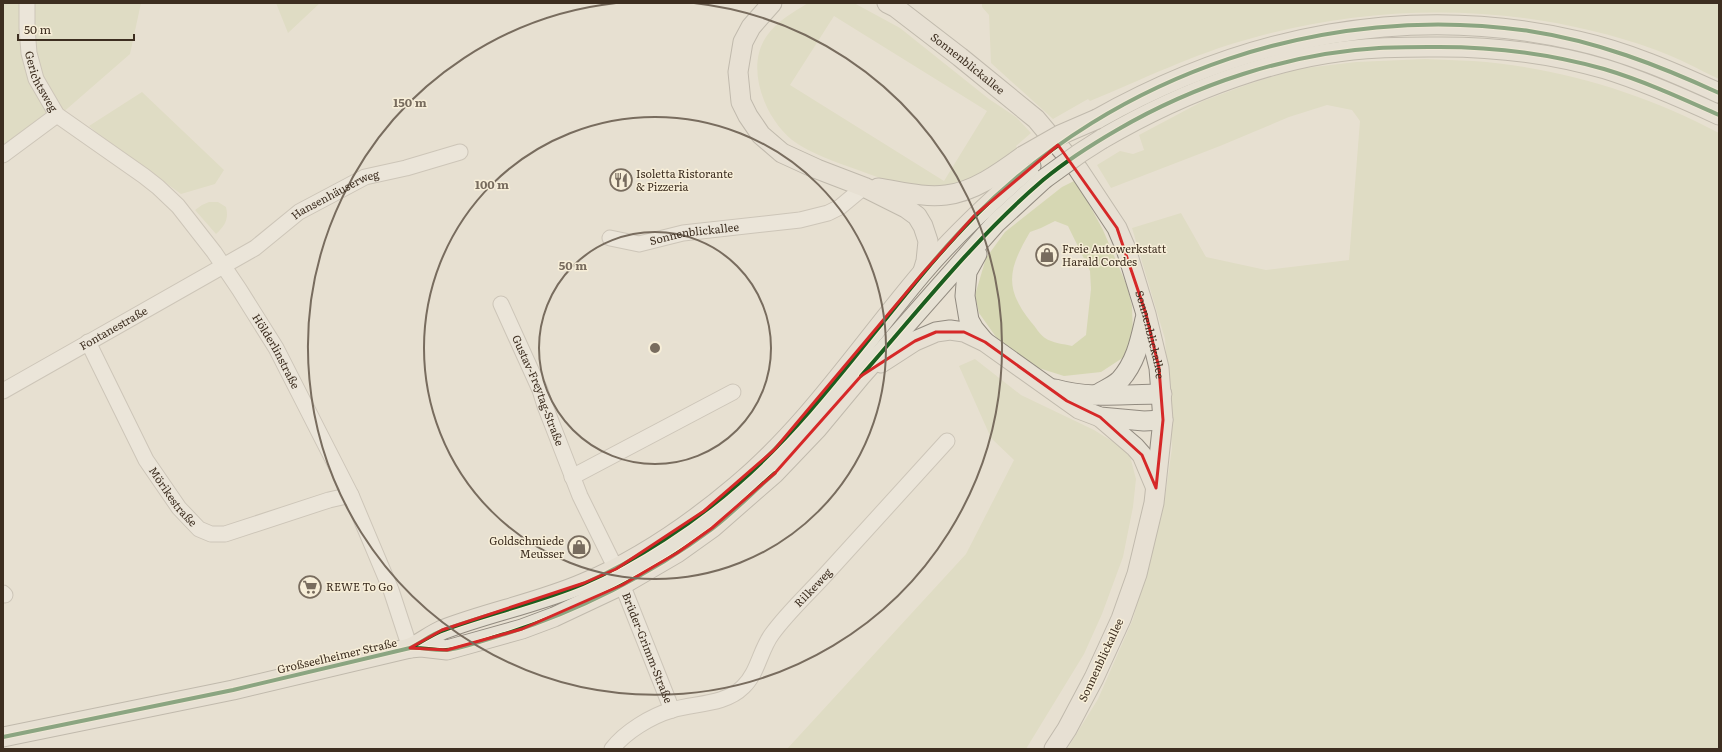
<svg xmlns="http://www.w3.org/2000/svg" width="1722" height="752" font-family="Literata,serif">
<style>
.green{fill:#d6d7b3;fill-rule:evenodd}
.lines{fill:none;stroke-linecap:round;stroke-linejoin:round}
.minor-casing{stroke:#ada599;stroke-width:17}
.major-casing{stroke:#928b80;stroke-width:21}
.minor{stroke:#efebe3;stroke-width:15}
.major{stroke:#e6e1d4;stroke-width:19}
.major-bridge-casing{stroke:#928b80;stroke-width:21;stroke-linecap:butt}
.major-bridge{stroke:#e6e1d4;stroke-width:19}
.cycleway-casing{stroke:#f7eed8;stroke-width:6}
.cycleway{stroke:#1b5e20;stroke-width:4}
.marked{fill:none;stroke:#d62828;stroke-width:3;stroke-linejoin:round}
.ring{fill:none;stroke:#786c5e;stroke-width:2}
.labels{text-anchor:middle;stroke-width:3;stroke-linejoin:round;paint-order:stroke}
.street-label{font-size:11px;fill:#3d2e20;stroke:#f7eed8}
.poi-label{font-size:11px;fill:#3d2e20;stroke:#f7eed8;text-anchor:start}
.centre{fill:#786c5e;stroke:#f7eed8;stroke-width:2}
.ring-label{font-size:12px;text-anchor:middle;font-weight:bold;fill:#786c5e;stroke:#f7eed8;stroke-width:3;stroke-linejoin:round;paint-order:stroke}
</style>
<rect width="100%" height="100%" fill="#e7e0d1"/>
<path class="green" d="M 3,3 L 141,3 L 130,54 L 60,115 L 3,152 Z
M 276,3 L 320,3 L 288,33 Z
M 808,3 L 854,3 L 900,28 L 989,99 L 1016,117 L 1031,133 L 1016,146 L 1017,148 C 997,166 971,184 943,187 C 915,190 884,180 858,170 C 836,162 811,154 792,140 C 765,118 745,68 766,37 C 777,21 792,13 808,3 ZM 834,16 L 987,111 L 944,181 L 790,85 Z
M 982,3 L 1719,3 L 1719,79 C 1698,69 1678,58 1656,50 C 1525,3 1382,1 1249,39 C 1196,53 1141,80 1090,101 L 1088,99 L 1053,119 L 991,63 L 989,15 L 982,7 Z
M 1425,59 C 1441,60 1457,60 1473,61 C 1558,67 1644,93 1719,133 L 1719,749 L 1067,749 L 1098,699 L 1133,619 L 1165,497 L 1172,448 L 1165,339 L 1132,228 L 1181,213 L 1206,257 L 1266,270 L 1349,260 L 1360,121 L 1352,110 L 1327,105 L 1289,117 L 1220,146 L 1111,188 L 1097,165 L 1120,151 L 1133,154 L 1144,150 L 1139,135 L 1203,101 L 1246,85 L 1297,69 L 1356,62 Z
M 142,92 L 224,170 L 215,184 L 181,194 L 96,132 L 89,126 Z
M 1076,180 L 1103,230 L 1127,286 L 1132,306 L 1133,336 L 1124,357 L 1101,372 L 1064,376 L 1026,364 L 996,337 L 979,313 L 975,295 L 986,258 L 1005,232 L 1062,187 ZM 1055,221 L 1068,226 L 1090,271 L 1091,289 L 1086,335 L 1072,346 C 1064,344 1052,343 1045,338 C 1040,335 1035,326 1031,322 C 1003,287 1009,268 1030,232 L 1041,228 Z
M 209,202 L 218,202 L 226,207 C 229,219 225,226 216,234 L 195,210 L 202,205 Z
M 975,359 L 1021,395 L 1094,430 L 1115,443 L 1130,456 L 1136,479 L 1133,507 L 1123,557 L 1102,614 L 1084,654 L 1026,749 L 787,749 L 966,554 L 1014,460 L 991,438 L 959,366 Z"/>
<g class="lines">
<g class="minor-casing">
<g id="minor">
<path id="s1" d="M 27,3 L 27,28 L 29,53 L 36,79 L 57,115 L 144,176 L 158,187 L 178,206 L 214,252 L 239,289 L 276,348 L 351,495 L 391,590 L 410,648"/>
<path d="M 3,155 L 57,115"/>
<path id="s2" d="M 610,238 L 639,244 L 683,233 L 800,220 L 828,213 L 840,207 L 864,187"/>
<path id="s3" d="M 501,304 L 540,390 L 545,406 L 580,496 L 616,569 L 672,710"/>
<path id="s4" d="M 88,342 L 146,460 L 179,508 L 199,529 L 211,534 L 225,534 L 329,500 L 351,495"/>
<path id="s5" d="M 3,391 L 255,248 L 299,212 L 365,177 L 406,168 L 460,152"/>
<path d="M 572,477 L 733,392"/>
<path d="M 3,593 L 5,595"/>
<path id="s6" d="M 612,749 C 625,732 651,716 672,710 C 695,703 725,705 743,687 C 758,673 760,650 772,634 C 788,612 809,593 827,573 C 867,529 907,485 947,441"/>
</g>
</g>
<g class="major-casing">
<g id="major">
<path d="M 772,3 L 751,27 L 743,42 L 738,72 L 741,102 L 748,116 L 761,135 L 782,153 L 817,169 L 864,187 L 906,208 L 917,216 L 923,226 L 928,241 L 926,261 L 923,271"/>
<path id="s7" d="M 887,3 L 895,7 L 960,57 L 1036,119 L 1078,169 L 1117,228 L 1126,249 L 1146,314 L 1159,368 L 1163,420 L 1154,503 L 1137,574 L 1121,619 L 1094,678 L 1067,729 L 1054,749"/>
<path d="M 1097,119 C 1246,35 1410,2 1578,41 C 1627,52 1673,72 1719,93"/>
<path d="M 1102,139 C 1184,91 1284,52 1380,48 C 1396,47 1412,47 1429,47 C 1488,46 1547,52 1605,69 C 1644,81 1682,98 1719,115"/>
<path d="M 878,188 C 899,191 924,198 946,195 C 974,192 1001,172 1023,156"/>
<path d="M 977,254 L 967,272 L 965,296 L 969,320 L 974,329 L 984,341"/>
<path d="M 881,363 L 915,341 L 936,332 L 950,330 L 964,332 L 985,342 L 1079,409 L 1100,417 L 1144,421 L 1163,420"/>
<path d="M 1055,389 C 1090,399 1126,394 1162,394"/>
<path d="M 1096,395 C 1104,390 1114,386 1120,380 C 1136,362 1140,341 1145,319"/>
<path d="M 1100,417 L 1135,447 L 1142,455 L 1155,486"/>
<path d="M 410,648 C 421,643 431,635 442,630 C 488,612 538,603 584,583 C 639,560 691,524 736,486 C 808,426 861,345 922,273 C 955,234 992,200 1031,166"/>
<path d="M 3,737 L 233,690 L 410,648 L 421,647 L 447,650 L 522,629 L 554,617 L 622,585 L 677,553 L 712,528 L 775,473 L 817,429 L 861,376 L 996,223 L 1044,179"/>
</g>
</g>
<use href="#minor" class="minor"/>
<use href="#major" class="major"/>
<g class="major-bridge-casing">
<path id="major-bridge" d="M 1023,156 L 1060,135 L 1097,119
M 1044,179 L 1080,153 L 1102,139"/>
</g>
<use href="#major-bridge" class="major-bridge"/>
<g class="cycleway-casing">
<path id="cycleway" d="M 861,376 C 920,309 975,238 1043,180 C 1066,161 1091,145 1117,130 C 1194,85 1289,53 1379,48 C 1395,47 1412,47 1428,47 C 1488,46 1547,53 1604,69 C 1644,81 1681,98 1719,115
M 410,648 C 422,642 432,634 444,630 C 490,613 538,603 583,584 C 636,561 695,522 738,484 C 827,406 890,303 973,218 C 1116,72 1326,2 1529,31 C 1596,41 1658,65 1719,93
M 3,737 L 233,690 L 410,648 C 423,647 434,651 446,650 C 461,649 490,638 505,634 C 576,612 652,574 712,529 C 734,512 754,491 775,473"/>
</g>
<use href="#cycleway" class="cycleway"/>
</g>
<path d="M0 0H1722V752H0ZM 1058,145 L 1117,228 L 1146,314 L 1159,368 L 1163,420 L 1156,488 L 1142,455 L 1100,417 L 1067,401 L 985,342 L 964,332 L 936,332 L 915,341 L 861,376 L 775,473 L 712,528 L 677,553 L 622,585 L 522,629 L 447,650 L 410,648 L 442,630 L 584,583 L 616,569 L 704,511 L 774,450 L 922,274 L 974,216 Z" fill="#e7e0d1" fill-opacity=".55" fill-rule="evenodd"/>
<path class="marked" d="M 1058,145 L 1117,228 L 1146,314 L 1159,368 L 1163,420 L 1156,488 L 1142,455 L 1100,417 L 1067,401 L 985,342 L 964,332 L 936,332 L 915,341 L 861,376 L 775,473 L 712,528 L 677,553 L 622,585 L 522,629 L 447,650 L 410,648 L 442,630 L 584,583 L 616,569 L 704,511 L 774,450 L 922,274 L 974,216 Z"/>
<g class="ring">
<circle cx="655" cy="348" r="116"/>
<circle cx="655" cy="348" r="231"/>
<path d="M694 3A347 347 0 1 1 616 3"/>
</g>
<defs>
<g id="restaurant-ring" transform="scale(1.15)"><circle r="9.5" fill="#f7eed8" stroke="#786c5e" stroke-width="1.5"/><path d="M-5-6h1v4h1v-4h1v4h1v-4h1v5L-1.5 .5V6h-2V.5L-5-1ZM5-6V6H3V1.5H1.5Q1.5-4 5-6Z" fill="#786c5e"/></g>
<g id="shop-ring" transform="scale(1.15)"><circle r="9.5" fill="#f7eed8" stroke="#786c5e" stroke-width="1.5"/><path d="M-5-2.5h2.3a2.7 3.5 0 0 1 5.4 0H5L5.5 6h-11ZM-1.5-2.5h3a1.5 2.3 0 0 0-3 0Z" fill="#786c5e"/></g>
<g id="supermarket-ring" transform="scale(1.15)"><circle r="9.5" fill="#f7eed8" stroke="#786c5e" stroke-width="1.5"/><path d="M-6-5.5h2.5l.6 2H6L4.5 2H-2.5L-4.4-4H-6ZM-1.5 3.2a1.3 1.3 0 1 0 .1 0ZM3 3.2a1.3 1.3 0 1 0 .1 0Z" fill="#786c5e"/></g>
</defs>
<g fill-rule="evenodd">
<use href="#restaurant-ring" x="621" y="180"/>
<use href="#shop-ring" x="1047" y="255"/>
<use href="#shop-ring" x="579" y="547"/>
<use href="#supermarket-ring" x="310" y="587"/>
</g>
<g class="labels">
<g class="street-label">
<text dy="4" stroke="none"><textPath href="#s7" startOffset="101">Sonnenblickallee</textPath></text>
<text dy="4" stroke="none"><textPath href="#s1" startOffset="81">Gerichtsweg</textPath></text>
<text dy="4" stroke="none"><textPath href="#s5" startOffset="387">Hansenhäuserweg</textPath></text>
<text dy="4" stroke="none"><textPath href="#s2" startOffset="86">Sonnenblickallee</textPath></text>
<text dy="4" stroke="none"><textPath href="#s5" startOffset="127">Fontanestraße</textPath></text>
<text dy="4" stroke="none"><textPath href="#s7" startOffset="437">Sonnenblickallee</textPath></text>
<text dy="4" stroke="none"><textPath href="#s1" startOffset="446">Hölderlinstraße</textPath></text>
<text dy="4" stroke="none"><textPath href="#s3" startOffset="94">Gustav-Freytag-Straße</textPath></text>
<text dy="4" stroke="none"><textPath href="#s4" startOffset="177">Mörikestraße</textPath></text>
<text dy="4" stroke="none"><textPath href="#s6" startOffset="271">Rilkeweg</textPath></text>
<text dy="4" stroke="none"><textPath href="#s3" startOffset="374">Brüder-Grimm-Straße</textPath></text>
<text transform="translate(337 656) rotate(-13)" y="4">Großseelheimer Straße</text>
<text transform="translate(1101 660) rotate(-65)" y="4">Sonnenblickallee</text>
</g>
<g class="poi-label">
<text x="636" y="178">Isoletta Ristorante<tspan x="636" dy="13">&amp; Pizzeria</tspan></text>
<text x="1062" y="253">Freie Autowerkstatt<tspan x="1062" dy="13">Harald Cordes</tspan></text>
<text x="564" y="545" text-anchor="end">Goldschmiede<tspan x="564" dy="13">Meusser</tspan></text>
<text x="326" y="591">REWE To Go</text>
</g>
</g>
<circle cx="655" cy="348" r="6" class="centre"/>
<g class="ring-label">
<text x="410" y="107">150 m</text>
<text x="492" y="189">100 m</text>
<text x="573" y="270">50 m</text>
</g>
<rect width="1722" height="752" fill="none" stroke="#3d2e20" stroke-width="8"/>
<path d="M18 34v6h116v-6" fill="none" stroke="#3d2e20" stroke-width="2"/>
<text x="24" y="34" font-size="12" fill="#3d2e20" stroke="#f7eed8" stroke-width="3" paint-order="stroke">50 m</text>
</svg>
